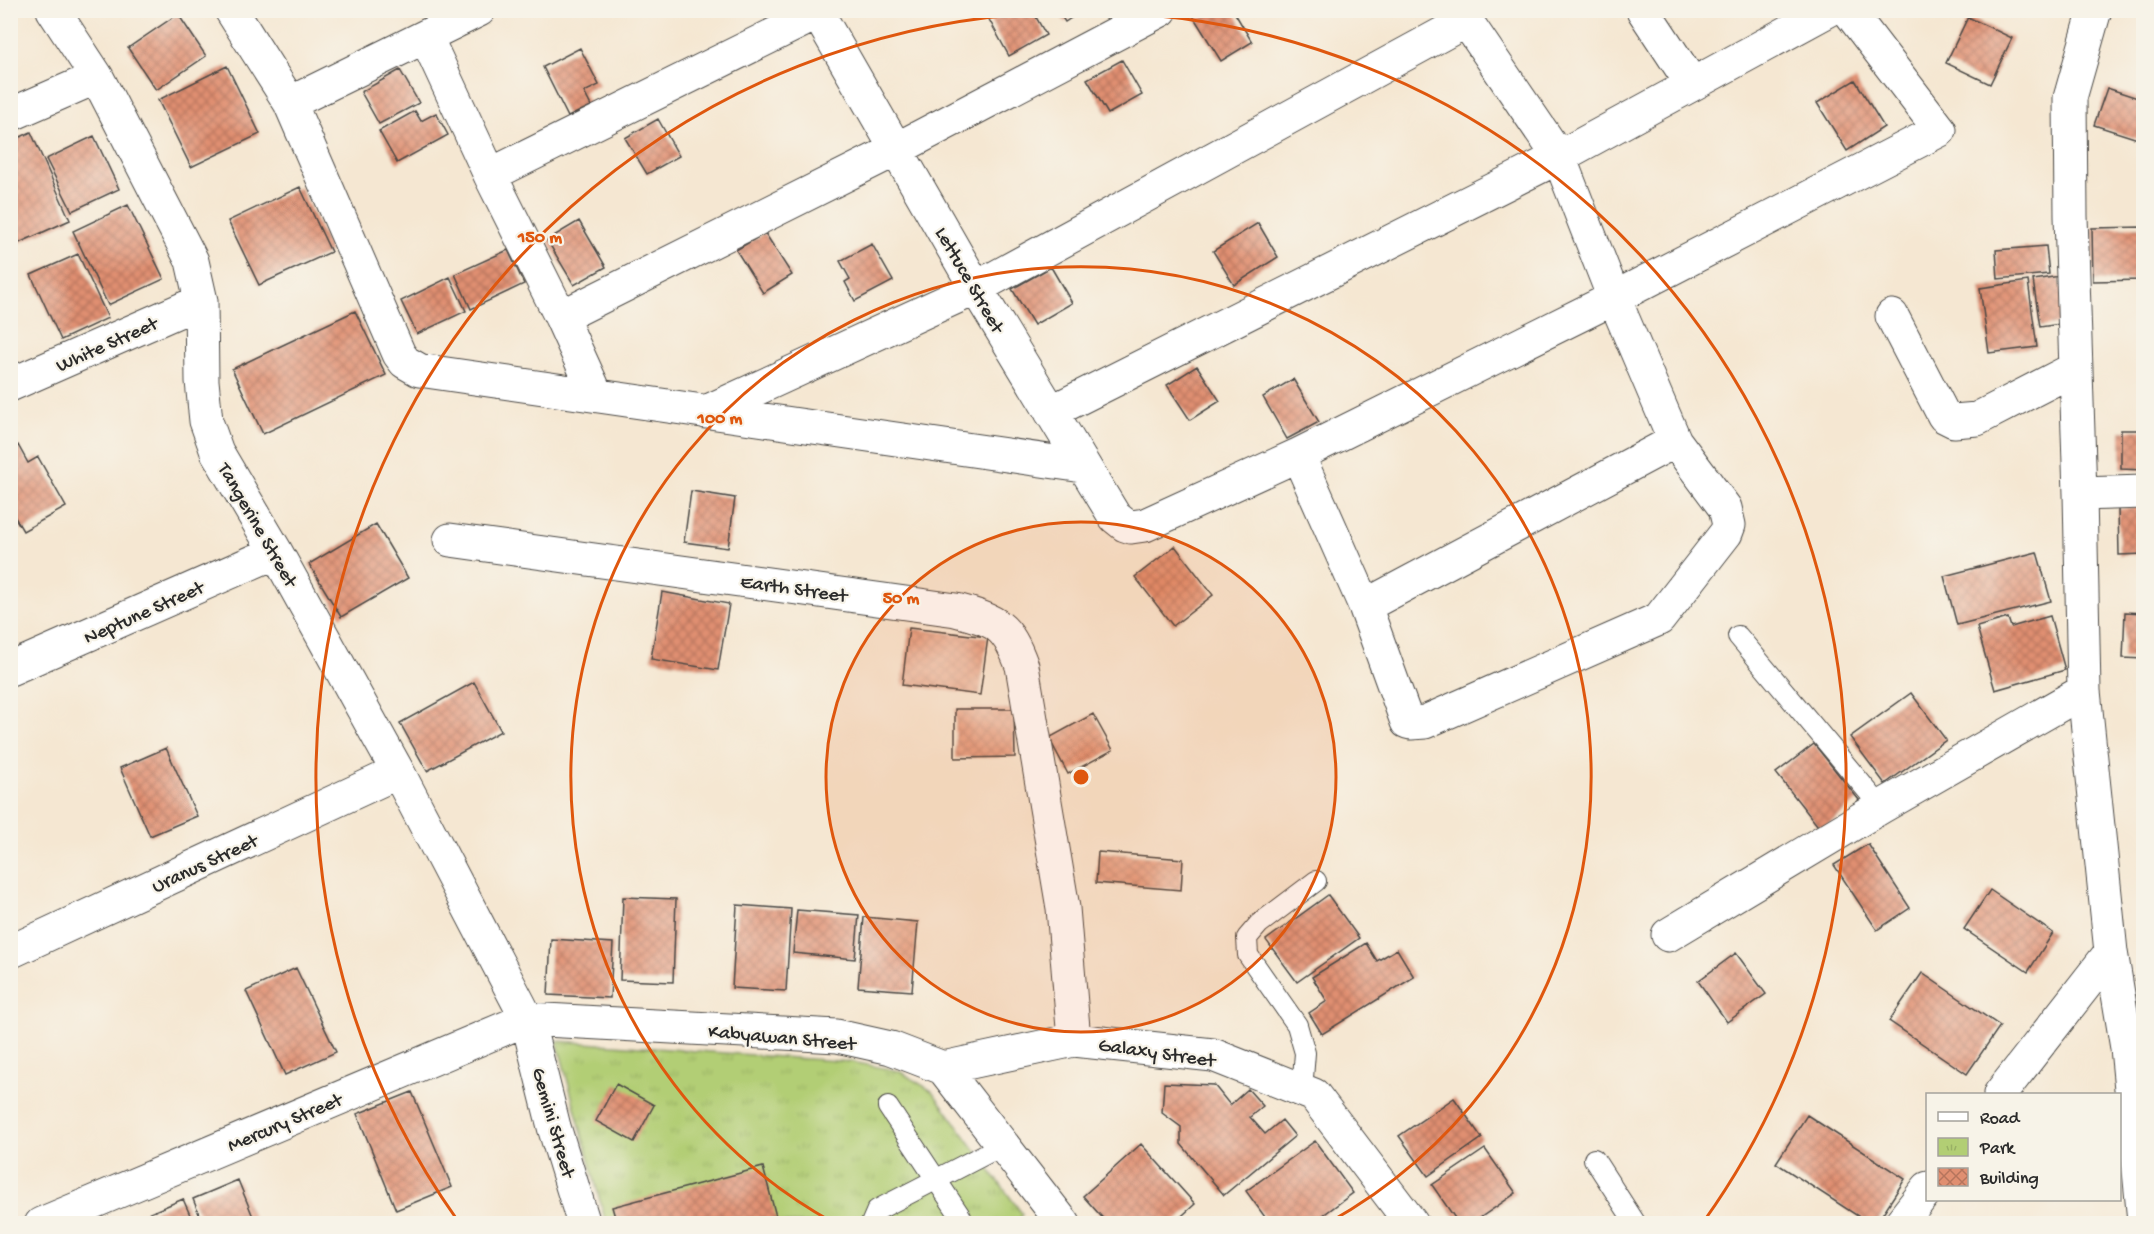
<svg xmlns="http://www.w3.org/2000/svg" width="2154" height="1234" font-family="'Gochi Hand',sans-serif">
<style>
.park{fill:url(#park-tufts);stroke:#6e7c50;stroke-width:1.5}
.building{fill:url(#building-cross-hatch)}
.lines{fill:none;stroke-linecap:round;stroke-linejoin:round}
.lane-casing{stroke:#494744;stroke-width:22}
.street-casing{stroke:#494744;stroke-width:35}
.lane{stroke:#fff;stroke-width:20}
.street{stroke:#fff;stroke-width:33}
.ring{fill:none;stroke:#df570e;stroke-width:3}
.labels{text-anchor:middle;stroke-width:4.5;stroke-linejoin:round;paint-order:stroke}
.street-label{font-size:20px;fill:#2b2b2b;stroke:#f7f3e8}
.centre{fill:#df570e;stroke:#f7f3e8;stroke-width:3}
.ring-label{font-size:18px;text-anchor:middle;font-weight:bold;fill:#df570e;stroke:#f7f3e8;stroke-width:4.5;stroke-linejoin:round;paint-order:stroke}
</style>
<defs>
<pattern id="park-tufts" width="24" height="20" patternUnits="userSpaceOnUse" patternTransform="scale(1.5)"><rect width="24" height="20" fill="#b2ce74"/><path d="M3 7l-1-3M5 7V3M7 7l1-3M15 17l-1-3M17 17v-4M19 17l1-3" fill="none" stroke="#99b165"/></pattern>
<pattern id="building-cross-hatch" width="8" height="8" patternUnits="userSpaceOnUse" patternTransform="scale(1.5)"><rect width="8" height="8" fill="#e08f71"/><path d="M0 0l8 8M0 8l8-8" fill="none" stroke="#b6755d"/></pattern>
</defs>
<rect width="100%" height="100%" fill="#f7f3e8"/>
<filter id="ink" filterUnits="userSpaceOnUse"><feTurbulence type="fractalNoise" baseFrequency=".0167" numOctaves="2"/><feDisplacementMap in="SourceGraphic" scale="12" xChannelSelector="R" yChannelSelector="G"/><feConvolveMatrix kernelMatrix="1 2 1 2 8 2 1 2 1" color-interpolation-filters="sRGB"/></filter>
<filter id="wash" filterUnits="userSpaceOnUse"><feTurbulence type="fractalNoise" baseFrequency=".008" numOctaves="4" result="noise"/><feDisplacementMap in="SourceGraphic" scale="24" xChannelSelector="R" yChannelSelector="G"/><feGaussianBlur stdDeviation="1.35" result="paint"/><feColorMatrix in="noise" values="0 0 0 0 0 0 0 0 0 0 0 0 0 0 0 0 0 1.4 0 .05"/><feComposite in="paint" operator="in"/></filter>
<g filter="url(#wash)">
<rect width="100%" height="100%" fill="#f5e7d2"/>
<path class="park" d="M 557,1041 L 852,1062 L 899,1071 L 932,1091 L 1023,1215 L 1013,1224 L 606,1223 Z"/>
<g id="blocks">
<path class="building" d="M 988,10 L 1032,10 L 1046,35 L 1009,56 L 985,12 Z
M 1057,10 L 1083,10 L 1065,22 Z
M 1196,10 L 1233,10 L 1252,42 L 1221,61 L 1191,13 Z
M 178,14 L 206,56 L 156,90 L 128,48 Z
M 1968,17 L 2012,38 L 1990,84 L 1946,63 Z
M 580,48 L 599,85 L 584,92 L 591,106 L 568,117 L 543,67 Z
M 1122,60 L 1142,95 L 1108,114 L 1087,79 Z
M 227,66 L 260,134 L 191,167 L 158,100 Z
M 400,70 L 419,103 L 379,124 L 361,92 Z
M 1855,80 L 1884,127 L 1847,151 L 1817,103 Z
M 2107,88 L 2144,100 L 2144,141 L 2094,125 Z
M 415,111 L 421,121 L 436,113 L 448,135 L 397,163 L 379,131 Z
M 658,119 L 679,156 L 647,174 L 625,138 Z
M 31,132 L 70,220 L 10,247 L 10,161 L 13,160 L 10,155 L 10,142 Z
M 94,136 L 119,189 L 72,211 L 46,159 Z
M 300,187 L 331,252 L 259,285 L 228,221 Z
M 128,205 L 164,279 L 108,305 L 73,231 Z
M 579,221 L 606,267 L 574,285 L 547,240 Z
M 1258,223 L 1278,257 L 1234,285 L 1213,251 Z
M 2144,227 L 2144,280 L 2093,281 L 2092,228 Z
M 765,233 L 792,275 L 763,293 L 736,250 Z
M 872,244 L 893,281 L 855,301 L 845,282 L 850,279 L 840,261 Z
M 2046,246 L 2049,274 L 1998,279 L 1996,250 Z
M 508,250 L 524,284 L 471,309 L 455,274 Z
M 78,254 L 108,318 L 61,340 L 31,275 Z
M 1051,267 L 1072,303 L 1034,325 L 1012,289 Z
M 2060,276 L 2067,323 L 2040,327 L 2033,280 Z
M 450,277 L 466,311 L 417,334 L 401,301 Z
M 2028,281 L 2037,347 L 1989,353 L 1980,288 Z
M 355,311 L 386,375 L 263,434 L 232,369 Z
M 1197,366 L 1220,401 L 1190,420 L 1167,385 Z
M 1293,379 L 1319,422 L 1287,439 L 1263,397 Z
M 2121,430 L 2144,430 L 2144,470 L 2121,469 Z
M 18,445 L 28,463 L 38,457 L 66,507 L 23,531 L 10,509 L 10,450 Z
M 691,491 L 735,498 L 728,548 L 684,542 Z
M 2144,507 L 2144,554 L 2119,555 L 2118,508 Z
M 376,524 L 408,578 L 341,617 L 309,564 Z
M 1175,546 L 1213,595 L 1173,626 L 1135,577 Z
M 2037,552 L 2051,601 L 1957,625 L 1944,576 Z
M 662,592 L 729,604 L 718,670 L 651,659 Z
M 2125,612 L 2144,613 L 2144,659 L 2123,658 Z
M 2050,616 L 2065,670 L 1995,690 L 1977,627 L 2008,618 L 2011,627 Z
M 909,628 L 988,637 L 980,695 L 902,685 Z
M 474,682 L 501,731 L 427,771 L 400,723 Z
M 1911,693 L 1946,740 L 1885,784 L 1850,737 Z
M 955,709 L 1014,709 L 1015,757 L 955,758 Z
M 1093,714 L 1113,750 L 1068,774 L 1049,738 Z
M 1814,744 L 1859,800 L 1821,830 L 1776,773 Z
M 166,748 L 197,816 L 150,836 L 120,768 Z
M 1868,844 L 1910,908 L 1877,930 L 1834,865 Z
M 1098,852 L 1183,859 L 1181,890 L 1096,883 Z
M 1990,890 L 2053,933 L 2028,972 L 1964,929 Z
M 1328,895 L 1359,938 L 1297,982 L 1266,940 Z
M 623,897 L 676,899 L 673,982 L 620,980 Z
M 737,905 L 791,909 L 786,991 L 732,988 Z
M 797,910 L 859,915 L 855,959 L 793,953 Z
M 864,917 L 918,922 L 912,991 L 858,987 Z
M 551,939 L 613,943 L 610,998 L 548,995 Z
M 1366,943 L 1377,961 L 1397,949 L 1414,977 L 1322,1034 L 1309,1013 L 1327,1001 L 1312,977 Z
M 1736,953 L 1766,994 L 1727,1022 L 1698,981 Z
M 296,968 L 336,1052 L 285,1075 L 246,991 Z
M 1922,973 L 2000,1026 L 1967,1074 L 1889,1021 Z
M 1164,1083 L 1214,1085 L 1230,1105 L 1248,1089 L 1263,1106 L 1250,1117 L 1265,1134 L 1282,1120 L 1295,1136 L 1224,1195 L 1181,1144 L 1181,1127 L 1162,1113 Z
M 616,1084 L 654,1105 L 634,1142 L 596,1121 Z
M 412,1092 L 452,1187 L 396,1210 L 357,1114 Z
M 1454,1098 L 1482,1138 L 1428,1176 L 1399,1136 Z
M 1807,1115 L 1905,1179 L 1876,1224 L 1870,1224 L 1776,1163 Z
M 1315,1141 L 1353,1193 L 1311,1224 L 1270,1224 L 1246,1191 Z
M 1141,1144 L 1195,1204 L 1173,1224 L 1108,1224 L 1083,1196 Z
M 1485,1149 L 1516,1193 L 1471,1224 L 1459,1224 L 1432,1185 Z
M 763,1167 L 778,1224 L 617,1224 L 612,1207 Z
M 238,1180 L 256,1224 L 203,1224 L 193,1199 Z
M 183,1199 L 194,1224 L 138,1224 L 136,1219 Z"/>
</g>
</g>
<g filter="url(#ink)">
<use href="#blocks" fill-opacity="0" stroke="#494744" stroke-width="1.5"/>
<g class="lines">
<g class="lane-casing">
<path id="lane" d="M 1738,636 L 1881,807
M 1302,1090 L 1305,1053 L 1297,1025 L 1248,955 L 1247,938 L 1259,924 L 1316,881
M 888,1107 L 961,1217 L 962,1224
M 1594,1159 L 1636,1224
M 871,1224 L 877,1210 L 1003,1145"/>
</g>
<g class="street-casing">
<path id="street" d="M 53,10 L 97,77 L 192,261 L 201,301 L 202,381 L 206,421 L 217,452 L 276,552 L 398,772 L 527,1019 L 554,1127 L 584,1224
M 231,10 L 290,103 L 399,354 L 405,362 L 419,370 L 1083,466
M 816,10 L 976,288 L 1115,517 L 1125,525 L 1131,527 L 1145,525 L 1298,455 L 1614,298 L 1940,130 L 1848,10
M 1643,10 L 1692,84
M 426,37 L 490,175 L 561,317 L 596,394
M 290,103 L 479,10
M 10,115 L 97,77
M 490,175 L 824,10
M 1892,316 L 1944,416 L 1954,421 L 1977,419 L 2076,368
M 561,317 L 897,149 L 1161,10
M 10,385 L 201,301
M 706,412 L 976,288 L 1466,21
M 1051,412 L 1559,157 L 1829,10
M 1298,455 L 1365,606 L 1407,722 L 1411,723 L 1425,722 L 1659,619 L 1726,533 L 1729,525 L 1725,508 L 1675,441 L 1614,298 L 1559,157 L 1459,10
M 2080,494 L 2071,216 L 2070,98 L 2095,10
M 450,540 L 956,610 C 997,621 1007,625 1022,666 L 1063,908 L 1074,1040
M 1365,606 L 1675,441
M 10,669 L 276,552
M 2084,691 L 2111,952 L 2127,1048 L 2144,1221
M 1668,935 L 1881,807 L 2084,691 L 2080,494 L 2144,492
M 10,952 L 398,772
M 943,1068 L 1074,1040 L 1213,1055 L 1314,1095 L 1412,1224
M 2000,1094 L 2111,952
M 41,1224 L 527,1019 L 837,1036 L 891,1048 L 943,1068 L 1064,1224
M 1900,1224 L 1928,1188"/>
</g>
<use href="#lane" class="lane"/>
<use href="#street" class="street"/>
</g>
</g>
<circle cx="1081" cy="777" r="255" fill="#df570e" fill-opacity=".12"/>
<g class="ring">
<circle cx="1081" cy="777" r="255"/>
<path d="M834 1223A510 510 0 1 1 1328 1223"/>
<path d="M458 1221A765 765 0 1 1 1704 1221"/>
</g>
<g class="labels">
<g class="street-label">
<text transform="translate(971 279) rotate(60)" y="7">Lettuce Street</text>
<text transform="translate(106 343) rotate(-24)" y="7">White Street</text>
<text transform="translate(259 524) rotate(60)" y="7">Tangerine Street</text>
<text transform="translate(794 587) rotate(8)" y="7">Earth Street</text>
<text transform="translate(143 611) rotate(-24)" y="7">Neptune Street</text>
<text transform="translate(204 862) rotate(-25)" y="7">Uranus Street</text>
<text transform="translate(782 1036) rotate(5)" y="7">Kabyawan Street</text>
<text transform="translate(1157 1051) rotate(8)" y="7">Galaxy Street</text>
<text transform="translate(284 1121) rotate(-23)" y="7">Mercury Street</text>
<text transform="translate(555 1122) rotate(74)" y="7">Gemini Street</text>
</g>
</g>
<circle cx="1081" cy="777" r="9" class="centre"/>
<g class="ring-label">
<text x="540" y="242">150 m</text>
<text x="720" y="423">100 m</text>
<text x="901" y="603">50 m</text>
</g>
<rect width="2154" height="1234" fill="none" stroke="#f7f3e8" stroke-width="36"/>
<rect x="1926" y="1093" width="195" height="108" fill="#f7f3e8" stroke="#a5a39c" stroke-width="1.5"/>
<rect x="1938" y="1112" width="30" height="9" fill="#ffffff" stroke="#a5a39c" stroke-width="1.5"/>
<text x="1980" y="1123" font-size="18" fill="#2b2b2b">Road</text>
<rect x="1938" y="1138" width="30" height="18" fill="url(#park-tufts)" stroke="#a5a39c" stroke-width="1.5"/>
<text x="1980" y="1153" font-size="18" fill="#2b2b2b">Park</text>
<rect x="1938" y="1168" width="30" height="18" fill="url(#building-cross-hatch)" stroke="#a5a39c" stroke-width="1.5"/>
<text x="1980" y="1183" font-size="18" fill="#2b2b2b">Building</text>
</svg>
